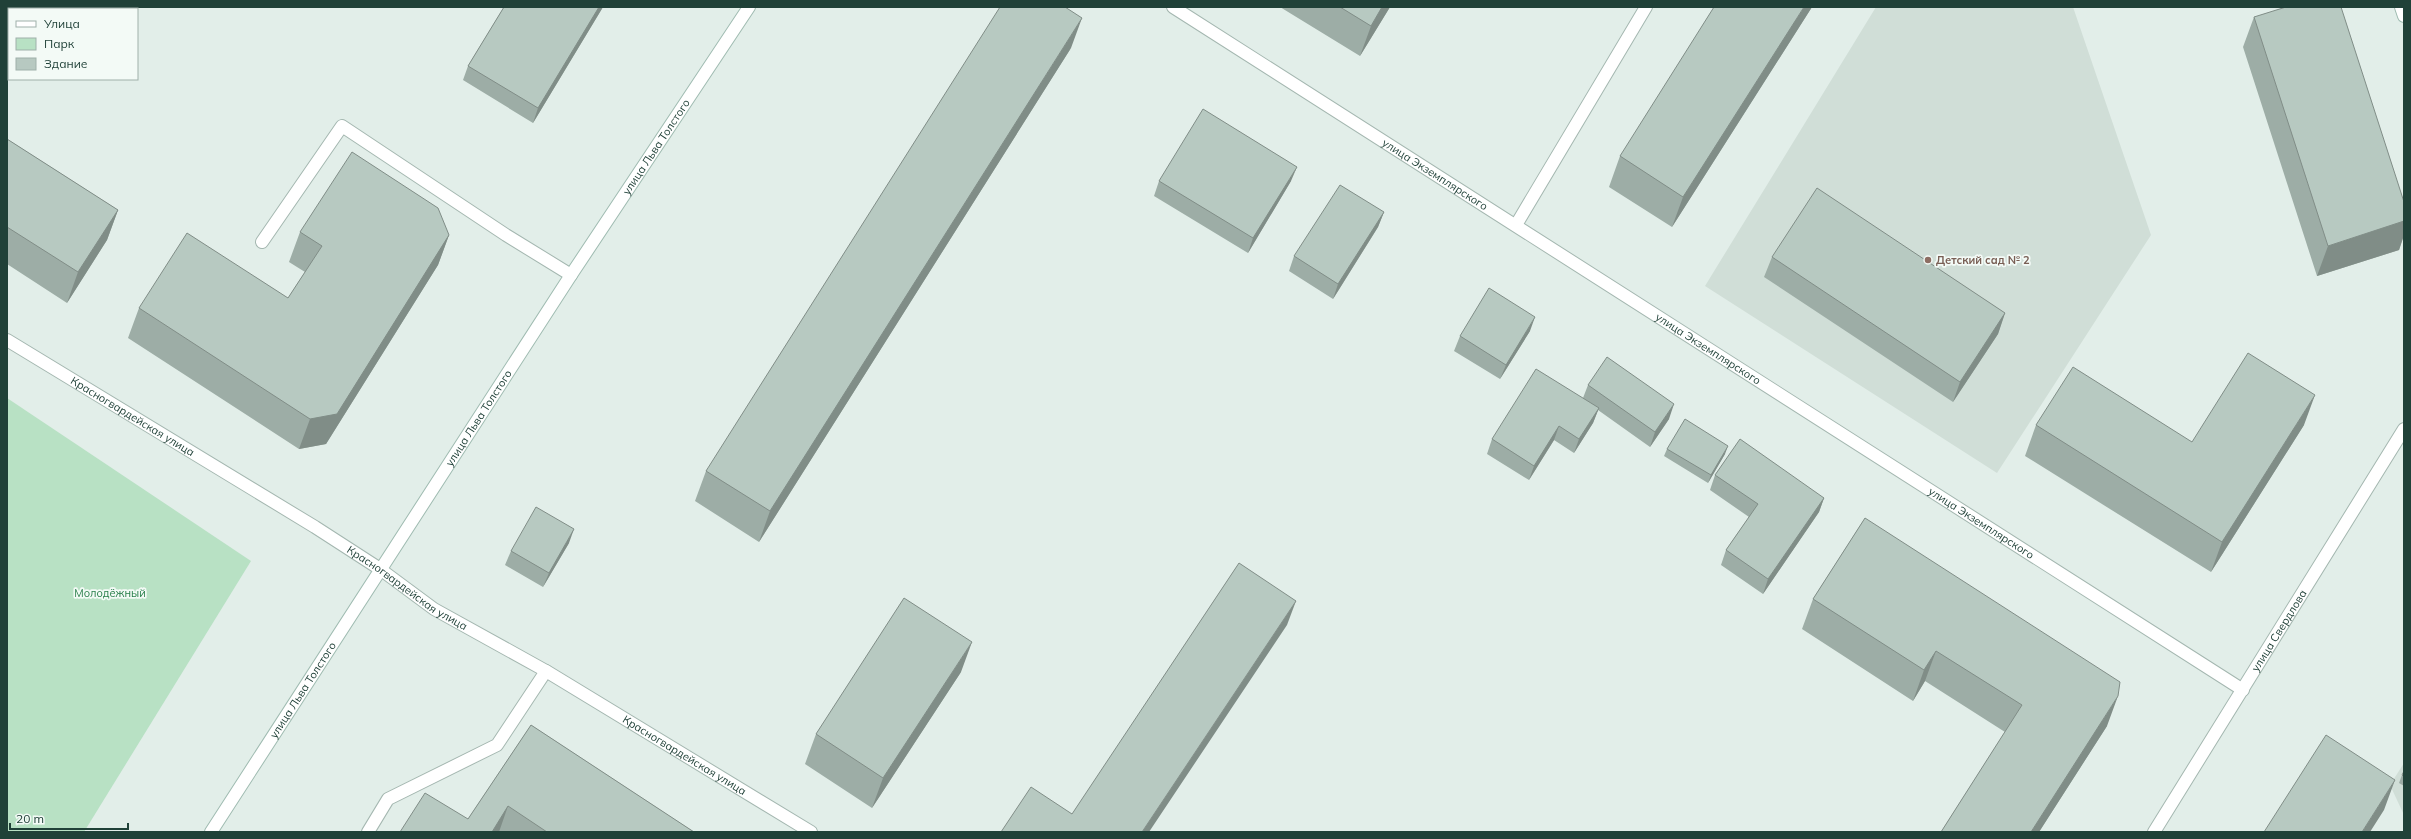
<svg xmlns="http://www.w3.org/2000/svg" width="2411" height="839" font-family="Mulish,sans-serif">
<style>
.built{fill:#d0ded7}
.green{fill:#b8e1c4}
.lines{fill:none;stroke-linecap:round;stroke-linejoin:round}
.lane-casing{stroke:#a4b7b0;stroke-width:14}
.street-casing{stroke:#a4b7b0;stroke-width:14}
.secondary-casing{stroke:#9fbbb1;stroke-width:14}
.lane{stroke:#fff;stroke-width:12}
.street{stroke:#fff;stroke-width:12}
.secondary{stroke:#fff;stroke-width:12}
.wall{fill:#9dada6}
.shaded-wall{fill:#808d87}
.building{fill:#b7c9c1;stroke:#808d87}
.education-dot{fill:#8d6e63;stroke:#f3faf6;stroke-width:1.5}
.labels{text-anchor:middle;stroke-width:3.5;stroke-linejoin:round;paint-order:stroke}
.street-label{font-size:11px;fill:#204138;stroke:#f3faf6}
.education-label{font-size:11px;font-weight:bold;fill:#785e54;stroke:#f3faf6;text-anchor:start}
.park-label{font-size:11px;fill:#257d47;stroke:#f3faf6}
</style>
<rect width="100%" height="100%" fill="#e2eee9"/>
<path class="built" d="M 1876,7 L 2073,7 L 2151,235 L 1997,473 L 1705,286 Z
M 2404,763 L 2404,815 L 2390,785 Z"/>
<path class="green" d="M 7,398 L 251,561 L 84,832 L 7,832 Z"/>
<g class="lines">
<g class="lane-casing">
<path id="lane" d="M 1516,225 L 1646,7
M 262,242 L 342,126 L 506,235 L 571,275
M 368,832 L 388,799 L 497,745 L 546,671"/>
</g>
<g class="street-casing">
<g id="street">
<path id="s1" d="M 1173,7 L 2243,690"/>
<path id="s2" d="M 7,340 L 315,527 L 380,569 L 434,609 L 546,671 L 811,832"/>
<path id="s3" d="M 2154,832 L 2404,429"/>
</g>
</g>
<g class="secondary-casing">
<g id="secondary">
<path d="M 2401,7 L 2404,16"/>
<path id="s4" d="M 211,832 L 571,275 L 749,7"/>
</g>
</g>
<use href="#lane" class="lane"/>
<use href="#street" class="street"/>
<use href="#secondary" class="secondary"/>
</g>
<path class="wall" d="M 504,7 L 603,7 L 533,123 L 463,80 L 468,66 Z
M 1280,7 L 1390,7 L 1360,56 Z
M 1812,7 L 1672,227 L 1609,187 L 1620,156 Z
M 2254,17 L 2404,202 L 2404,235 L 2399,250 L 2317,276 L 2243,47 Z
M 1071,48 L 759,542 L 695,501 L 706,471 Z
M 7,139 L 118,210 L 107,240 L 67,303 L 7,264 Z
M 1159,181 L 1291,181 L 1248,253 L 1154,196 Z
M 1384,212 L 1378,227 L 1333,299 L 1289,271 L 1294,256 Z
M 300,232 L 449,235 L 438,265 L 326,444 L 299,449 L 128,338 L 139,308 L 288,298 L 305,272 L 289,262 Z
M 1772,257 L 2005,313 L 1998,334 L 1953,402 L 1764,277 Z
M 1530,331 L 1500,379 L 1454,351 L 1460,336 Z
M 1588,385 L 1669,419 L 1650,447 L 1598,410 L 1593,423 L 1574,453 L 1554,440 L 1529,480 L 1487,454 L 1492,439 L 1583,398 Z
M 2036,425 L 2192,442 L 2304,425 L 2211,572 L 2025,456 Z
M 1667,449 L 1725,454 L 1708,483 L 1664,456 Z
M 1715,475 L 1824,498 L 1819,512 L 1763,594 L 1721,565 L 1726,550 L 1749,517 L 1710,490 Z
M 1865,518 L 2107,726 L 2039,832 L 1941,832 L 2005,732 L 1925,681 L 1913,701 L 1802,629 L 1813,599 Z
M 569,543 L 543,587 L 505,565 L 511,551 Z
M 961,672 L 872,808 L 805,764 L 816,734 Z
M 531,725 L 694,832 L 400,832 L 468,819 Z
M 2404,771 L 2404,786 L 2399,783 L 2402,775 Z"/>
<path class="shaded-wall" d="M 599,7 L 603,7 L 533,123 L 538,108 Z
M 1382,7 L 1390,7 L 1360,56 L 1371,26 Z
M 1804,7 L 1812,7 L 1672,227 L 1683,197 Z
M 1082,18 L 1071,48 L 759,542 L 770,511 Z
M 1297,167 L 1291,181 L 1248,253 L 1253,238 Z
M 118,210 L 107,240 L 67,303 L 78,272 Z
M 1384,212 L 1378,227 L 1333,299 L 1338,284 Z
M 2404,221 L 2404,235 L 2399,250 L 2317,276 L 2328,246 Z
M 449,235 L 438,265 L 326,444 L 299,449 L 310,419 Z
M 2005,313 L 1998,334 L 1953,402 L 1960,382 Z
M 1535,317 L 1530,331 L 1500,379 L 1506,365 Z
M 2315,395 L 2304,425 L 2211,572 L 2222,542 Z
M 1674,404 L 1669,419 L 1650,447 L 1655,432 Z
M 1599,408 L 1593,423 L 1574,453 L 1579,439 Z
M 1559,426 L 1554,440 L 1529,480 L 1534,466 Z
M 1728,446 L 1725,454 L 1708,483 L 1711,475 Z
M 1824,498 L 1819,512 L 1763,594 L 1768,579 Z
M 574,529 L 569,543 L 543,587 L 549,573 Z
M 1296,601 L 1287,625 L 1149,832 L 1142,832 Z
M 972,642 L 961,672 L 872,808 L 883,778 Z
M 1936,651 L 1925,681 L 1913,701 L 1924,670 Z
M 2118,696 L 2107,726 L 2039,832 L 2031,832 Z
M 2395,780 L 2384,810 L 2370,832 L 2362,832 Z
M 508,806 L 499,832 L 492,832 Z"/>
<path class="building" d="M 504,7 L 599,7 L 538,108 L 468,66 Z
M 1000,7 L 1065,7 L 1082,18 L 770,511 L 706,471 Z
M 1340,7 L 1382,7 L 1371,26 Z
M 1714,7 L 1804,7 L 1683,197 L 1620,156 Z
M 2286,7 L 2341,7 L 2404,202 L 2404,221 L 2328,246 L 2254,17 Z
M 1203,109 L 1297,167 L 1253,238 L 1159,181 Z
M 7,139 L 118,210 L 78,272 L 7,227 Z
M 352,152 L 438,208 L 449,235 L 337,414 L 310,419 L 139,308 L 187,233 L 288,298 L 322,246 L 300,232 Z
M 1340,185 L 1384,212 L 1338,284 L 1294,256 Z
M 1817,188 L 2005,313 L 1960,382 L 1772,257 Z
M 1489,288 L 1535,317 L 1506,365 L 1460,336 Z
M 2248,353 L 2315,395 L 2222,542 L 2036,425 L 2073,367 L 2192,442 Z
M 1607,357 L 1674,404 L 1655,432 L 1588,385 Z
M 1536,369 L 1599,408 L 1579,439 L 1559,426 L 1534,466 L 1492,439 Z
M 1685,419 L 1728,446 L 1711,475 L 1667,449 Z
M 1740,439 L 1824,498 L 1768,579 L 1726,550 L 1758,504 L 1715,475 Z
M 536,507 L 574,529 L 549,573 L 511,551 Z
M 1865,518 L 2120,682 L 2118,696 L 2031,832 L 1941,832 L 2022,705 L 1936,651 L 1924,670 L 1813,599 Z
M 1239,563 L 1296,601 L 1142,832 L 1001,832 L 1031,787 L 1072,814 Z
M 904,598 L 972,642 L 883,778 L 816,734 Z
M 531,725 L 694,832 L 547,832 L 508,806 L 492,832 L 400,832 L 425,793 L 468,819 Z
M 2326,735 L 2395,780 L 2362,832 L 2264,832 Z
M 2404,771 L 2404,777 L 2402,775 Z"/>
<circle class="education-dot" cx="1928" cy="260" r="4"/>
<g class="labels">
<g class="street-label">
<text dy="4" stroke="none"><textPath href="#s4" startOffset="817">улица Льва Толстого</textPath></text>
<text dy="4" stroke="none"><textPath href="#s1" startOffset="311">улица Экземплярского</textPath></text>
<text dy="4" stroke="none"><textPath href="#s1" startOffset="635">улица Экземплярского</textPath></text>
<text dy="4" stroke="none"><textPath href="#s2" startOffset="147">Красногвардейская улица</textPath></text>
<text dy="4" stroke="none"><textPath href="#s4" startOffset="493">улица Льва Толстого</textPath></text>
<text dy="4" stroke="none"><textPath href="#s1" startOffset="959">улица Экземплярского</textPath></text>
<text dy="4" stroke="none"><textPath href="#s2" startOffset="471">Красногвардейская улица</textPath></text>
<text dy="4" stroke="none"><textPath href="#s3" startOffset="237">улица Свердлова</textPath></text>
<text dy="4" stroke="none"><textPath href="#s4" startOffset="169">улица Льва Толстого</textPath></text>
<text dy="4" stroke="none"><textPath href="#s2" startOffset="795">Красногвардейская улица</textPath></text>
</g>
<g class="education-label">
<text x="1936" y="264">Детский сад № 2</text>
</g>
<g class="park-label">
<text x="110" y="597">Молодёжный</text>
</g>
</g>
<rect width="2411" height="839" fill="none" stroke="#204138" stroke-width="16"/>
<rect x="8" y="8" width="130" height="72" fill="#f3faf6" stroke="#9fb0aa"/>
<rect x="16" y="21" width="20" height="6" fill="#ffffff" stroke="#9fb0aa"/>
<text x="44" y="28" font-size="12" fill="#204138">Улица</text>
<rect x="16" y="38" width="20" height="12" fill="#b8e1c4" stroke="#9fb0aa"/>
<text x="44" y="48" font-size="12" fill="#204138">Парк</text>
<rect x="16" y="58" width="20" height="12" fill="#b7c9c1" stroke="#9fb0aa"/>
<text x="44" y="68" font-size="12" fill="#204138">Здание</text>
<path d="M10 823v6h118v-6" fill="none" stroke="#204138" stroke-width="2"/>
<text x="16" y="823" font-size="12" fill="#204138" stroke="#f3faf6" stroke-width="3" paint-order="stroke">20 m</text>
</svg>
